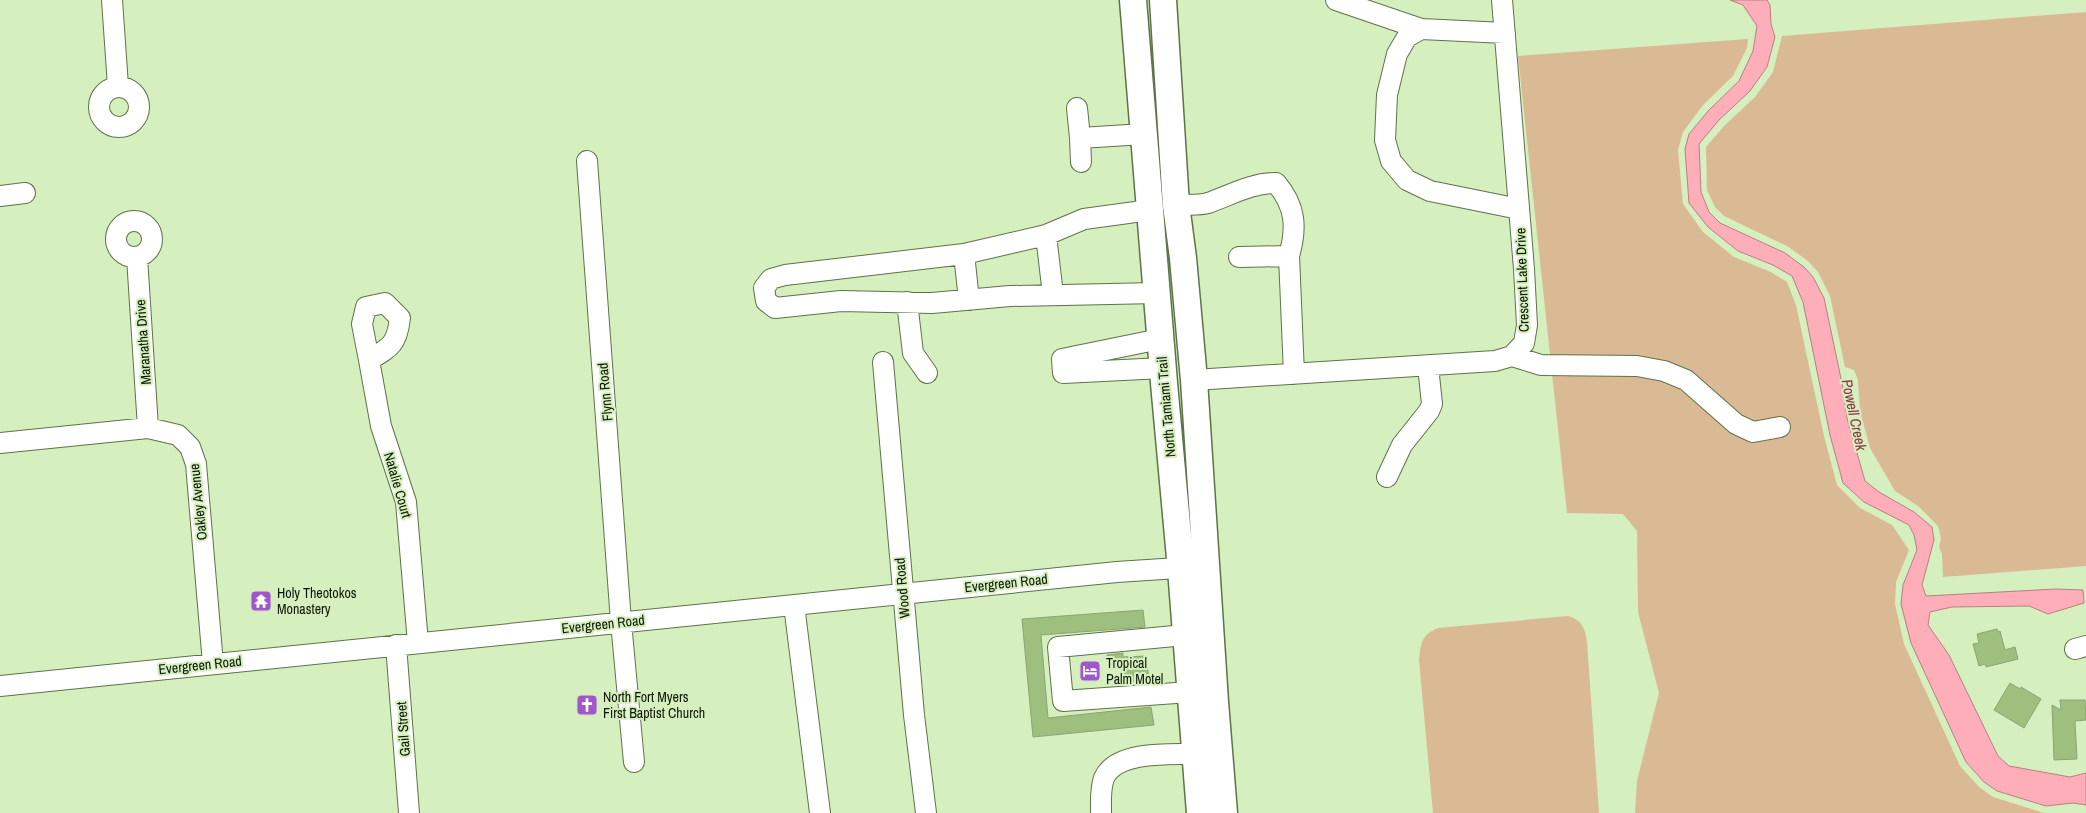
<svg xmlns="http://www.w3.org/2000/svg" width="2086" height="813" font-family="'Archivo Narrow',sans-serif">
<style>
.green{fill:#daba95}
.water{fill:#feaeb8;stroke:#b68082}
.building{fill:#9ebf7e;stroke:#8da477}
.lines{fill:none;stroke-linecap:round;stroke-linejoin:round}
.minor-casing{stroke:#5d7348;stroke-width:22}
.major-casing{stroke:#5d7348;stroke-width:29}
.minor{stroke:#fff;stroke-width:20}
.major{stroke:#fff;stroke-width:26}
.labels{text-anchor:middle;stroke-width:4;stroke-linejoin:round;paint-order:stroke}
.street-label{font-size:14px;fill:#0d1605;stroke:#d5efbf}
.poi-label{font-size:14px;fill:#0d1605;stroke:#d5efbf;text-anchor:start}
.water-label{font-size:15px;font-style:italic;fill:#8e3246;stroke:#d5efbf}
</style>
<rect width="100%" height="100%" fill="#d5efbf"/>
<path class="green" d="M 2086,12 L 2086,566 L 1943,577 L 1942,554 L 1939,547 L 1941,538 L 1938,526 L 1918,506 L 1895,491 L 1870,448 L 1860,411 L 1858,380 L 1854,370 L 1845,367 L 1830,296 L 1818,272 L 1808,261 L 1787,246 L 1724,216 L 1715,207 L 1707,190 L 1706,147 L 1724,126 L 1755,97 L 1773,72 L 1782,36 Z
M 1748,39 L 1747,48 L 1733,76 L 1703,105 L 1683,132 L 1678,150 L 1683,204 L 1703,232 L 1734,257 L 1771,272 L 1787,282 L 1796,305 L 1824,436 L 1837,485 L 1860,508 L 1892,525 L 1909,550 L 1896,582 L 1895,604 L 1904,644 L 1960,766 L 1979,787 L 1993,797 L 2044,813 L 1635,813 L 1637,781 L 1659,693 L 1638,612 L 1637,531 L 1623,514 L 1567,513 L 1518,56 Z
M 1568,616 C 1582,620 1585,628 1587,642 L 1599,813 L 1433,813 L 1419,660 C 1421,643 1421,635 1438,628 Z"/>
<path class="water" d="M 1730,0 L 1767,0 L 1770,5 L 1771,24 L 1775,37 L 1767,67 L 1750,91 L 1719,120 L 1699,144 L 1701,192 L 1709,212 L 1720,223 L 1785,253 L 1804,267 L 1813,277 L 1824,298 L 1843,388 L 1847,418 L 1865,481 L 1879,492 L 1914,512 L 1932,527 L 1934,540 L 1922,585 L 1926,596 L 2056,589 L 2083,590 L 2084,603 L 2048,614 L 2029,606 L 1952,607 L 1930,612 L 1928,625 L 1949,655 L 1998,756 L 2009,766 L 2070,777 L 2086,773 L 2086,805 L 2073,803 L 2046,806 L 1997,791 L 1984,782 L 1966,762 L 1911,643 L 1901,604 L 1903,585 L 1917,550 L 1914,535 L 1909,525 L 1864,502 L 1843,483 L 1830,435 L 1803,302 L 1792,276 L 1773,265 L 1738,251 L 1708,227 L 1689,203 L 1685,149 L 1689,134 L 1709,110 L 1739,81 L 1753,51 L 1757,26 L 1743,5 Z"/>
<path class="building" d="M 1143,610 L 1145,627 L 1041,635 L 1048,718 L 1151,707 L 1154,725 L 1033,737 L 1022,619 Z
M 1997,629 L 1998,632 L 2000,631 L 2005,650 L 2015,647 L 2018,659 L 1986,667 L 1985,664 L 1979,666 L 1973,644 L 1979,643 L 1977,634 Z
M 1123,653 L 1123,657 L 1146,656 L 1149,679 L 1124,682 L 1122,668 L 1108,669 L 1107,655 Z
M 2010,683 L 2020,689 L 2021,687 L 2041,699 L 2024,728 L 1994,710 Z
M 2060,700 L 2085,700 L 2086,720 L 2075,721 L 2077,759 L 2054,760 L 2052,705 L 2061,710 Z"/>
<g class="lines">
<g class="minor-casing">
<path id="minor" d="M 112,0 L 118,86
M 1336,0 L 1421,29
M 1505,33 L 1421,29 L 1407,37 L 1397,54 L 1387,95 L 1385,140 L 1391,161 L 1407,180 L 1430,191 L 1519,209
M99 107a20 20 0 1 1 40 0a20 20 0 1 1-40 0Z
M 1077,108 L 1080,138 L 1144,134
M 1080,138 L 1081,162
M 587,161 L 621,622 L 634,762
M 0,196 L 25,193
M 1176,205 C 1186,204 1198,206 1208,203 C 1231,195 1251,183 1276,183 C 1296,206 1297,228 1289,256 L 1239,257
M 1150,210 L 1084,219 L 1046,235 L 964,254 L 785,275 L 771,279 L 764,288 L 766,301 L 775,308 L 841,301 L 932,303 L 1010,296 L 1157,293
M116 239a18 18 0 1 1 36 0a18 18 0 1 1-36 0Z
M 1046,235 L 1053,295
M 964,254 L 969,300
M 1289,256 L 1294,374
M 137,257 L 148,428
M 907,302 L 913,353 L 927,373
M 385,303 L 400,318 C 397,344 391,347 369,360 L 362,324 L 366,307 Z
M 1160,339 L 1062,359 L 1063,373 L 1163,368
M 1512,356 L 1541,365 L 1637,366 L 1664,371 L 1686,380 L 1736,424 L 1753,432 L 1780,427
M 369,360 L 381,426 L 406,502 L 418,643
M 883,362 L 914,715 L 926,813
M 1194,380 L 1495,361 L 1512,356 L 1524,343 L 1527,325 L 1524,269 L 1502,0
M 0,443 L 148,428 L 178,435 L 190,447 L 196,464 L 213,664
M 1387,477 L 1402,445 L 1429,411 L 1432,404 L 1428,366
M 794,605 L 820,813
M 1185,635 L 1058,647 L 1063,701 L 1190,692
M 396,645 L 409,813
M 2075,649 L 2086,646
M 0,686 L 1117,572 L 1193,567
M 1101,813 C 1101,801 1100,789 1104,778 C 1116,751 1169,754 1194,754"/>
</g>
<g class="major-casing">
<path id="major" d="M 1133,0 L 1164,383 L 1181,569 L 1200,813
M 1163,0 L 1176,205 L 1183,258 L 1194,380 L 1215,702 L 1224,813"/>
</g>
<use href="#minor" class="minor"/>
<use href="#major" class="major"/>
</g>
<defs>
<g id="temple-square" transform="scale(1.125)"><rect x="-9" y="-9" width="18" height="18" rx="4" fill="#9f57cb" stroke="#d5efbf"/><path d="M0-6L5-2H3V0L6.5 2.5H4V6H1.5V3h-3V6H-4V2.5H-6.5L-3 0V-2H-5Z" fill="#fff"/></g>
<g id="hotel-square" transform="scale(1.125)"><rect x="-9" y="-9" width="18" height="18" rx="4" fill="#9f57cb" stroke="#d5efbf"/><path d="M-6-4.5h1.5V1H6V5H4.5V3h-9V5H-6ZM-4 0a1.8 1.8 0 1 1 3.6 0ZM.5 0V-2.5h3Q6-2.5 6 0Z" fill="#fff"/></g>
<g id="church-square" transform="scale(1.125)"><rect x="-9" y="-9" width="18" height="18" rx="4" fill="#9f57cb" stroke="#d5efbf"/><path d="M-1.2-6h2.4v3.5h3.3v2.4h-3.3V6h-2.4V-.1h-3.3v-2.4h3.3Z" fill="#fff"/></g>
</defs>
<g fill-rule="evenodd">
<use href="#temple-square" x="261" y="601"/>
<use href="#hotel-square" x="1090" y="671"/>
<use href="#church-square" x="587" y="705"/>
</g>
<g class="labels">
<g class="street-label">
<text transform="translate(1522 280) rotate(-92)" y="5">Crescent Lake Drive</text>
<text transform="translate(143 342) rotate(-94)" y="5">Maranatha Drive</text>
<text transform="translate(605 392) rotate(-95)" y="5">Flynn Road</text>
<text transform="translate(1166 407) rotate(-95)" y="5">North Tamiami Trail</text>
<text transform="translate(398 485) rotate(74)" y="5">Natalie Court</text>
<text transform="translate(198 502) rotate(-96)" y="5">Oakley Avenue</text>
<text transform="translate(1006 583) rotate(-6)" y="5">Evergreen Road</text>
<text transform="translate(902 588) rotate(-95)" y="5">Wood Road</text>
<text transform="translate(603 624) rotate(-6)" y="5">Evergreen Road</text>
<text transform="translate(200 665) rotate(-6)" y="5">Evergreen Road</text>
<text transform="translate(403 729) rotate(-94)" y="5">Gail Street</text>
</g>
<g class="poi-label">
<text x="277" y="598">Holy Theotokos<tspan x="277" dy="16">Monastery</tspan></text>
<text x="1106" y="668">Tropical<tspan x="1106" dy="16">Palm Motel</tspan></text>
<text x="603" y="702">North Fort Myers<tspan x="603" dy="16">First Baptist Church</tspan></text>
</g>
<g class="water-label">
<text transform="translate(1854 415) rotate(78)" y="5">Powell Creek</text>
</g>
</g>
</svg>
